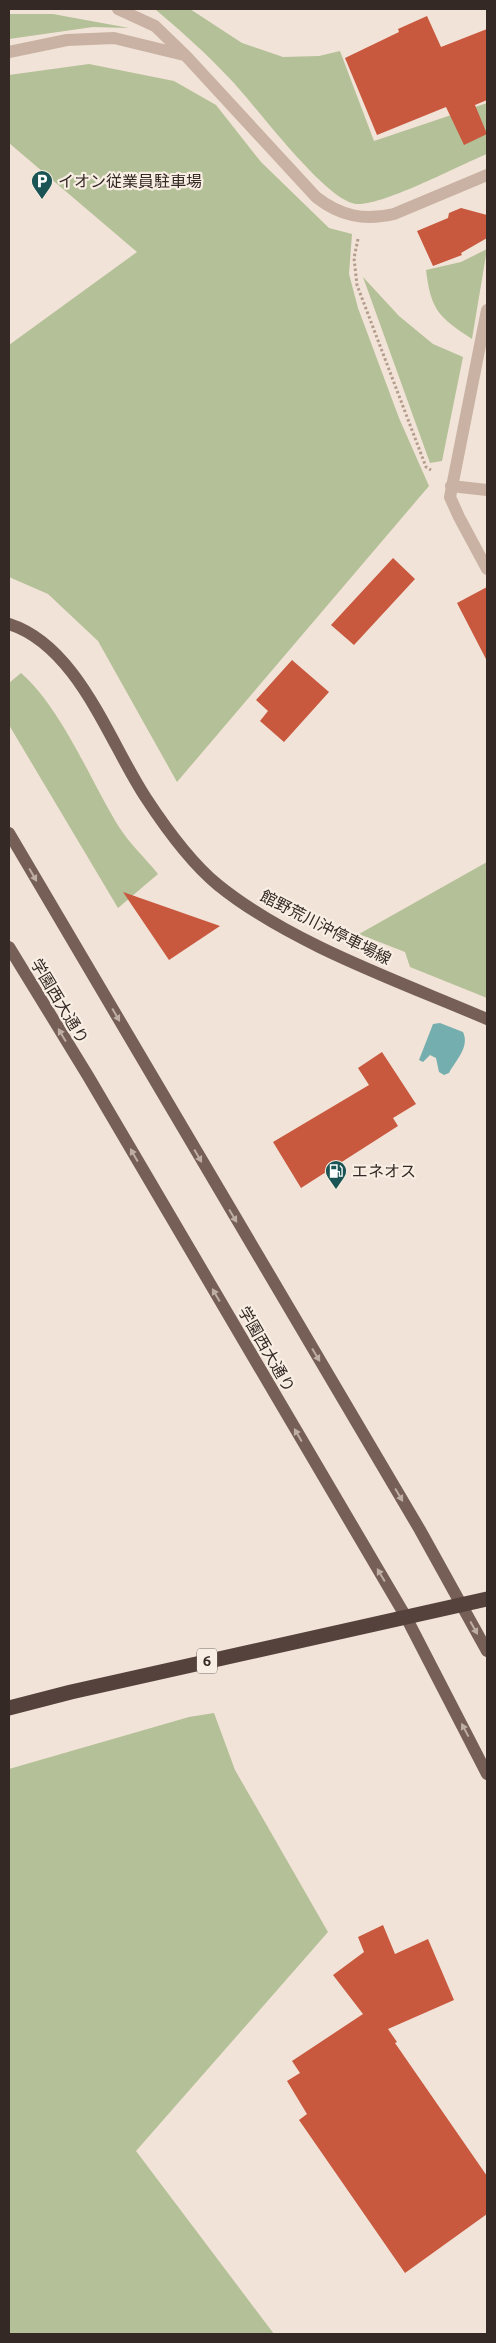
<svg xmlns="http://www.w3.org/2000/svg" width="496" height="2343" font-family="Ubuntu,'Noto Sans JP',sans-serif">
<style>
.green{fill:#b4c097}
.water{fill:#75aeae}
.building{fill:#c8583e}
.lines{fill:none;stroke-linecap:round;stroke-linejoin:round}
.path{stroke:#b59c8d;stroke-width:3;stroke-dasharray:2.5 2.5;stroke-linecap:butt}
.minor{stroke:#c9b2a3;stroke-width:12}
.major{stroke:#765f56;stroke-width:12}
.highway{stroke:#55423c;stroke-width:15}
.oneway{fill:#beaea4}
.labels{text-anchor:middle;stroke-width:4.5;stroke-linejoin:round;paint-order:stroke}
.shield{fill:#f9eee3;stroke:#6f645e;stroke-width:1}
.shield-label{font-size:15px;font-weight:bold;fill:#342925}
.poi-label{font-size:16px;fill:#342925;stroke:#f9eee3;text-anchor:start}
.street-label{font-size:16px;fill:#342925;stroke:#f9eee3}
</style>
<rect width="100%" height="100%" fill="#f1e3d7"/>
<path class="green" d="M 155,9 L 190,9 L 242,43 L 283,57 L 319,56 L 340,51 L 374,141 L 487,103 L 487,154 C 460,165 382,206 357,204 C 327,203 255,105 232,81 C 208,55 182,32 155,9 Z
M 9,14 L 53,14 L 129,28 L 93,27 L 9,39 Z
M 89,64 L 174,81 L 216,105 L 261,162 L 329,228 L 352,234 L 349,274 L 358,308 L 399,418 L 429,486 L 177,782 L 98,641 L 48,594 L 9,577 L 9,345 L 137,252 L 9,143 L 9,75 Z
M 487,249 L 472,339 C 439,317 431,311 426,270 L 461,262 Z
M 363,277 L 399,316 L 433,344 L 463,357 L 442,461 L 430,463 Z
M 21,673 C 62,709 90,780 119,827 C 130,844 146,859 158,874 L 118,908 L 9,725 L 9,683 Z
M 487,862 L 487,998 L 410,967 L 405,952 L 359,934 Z
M 214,1713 L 235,1770 L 328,1932 L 136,2151 L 274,2334 L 9,2334 L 9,1769 L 189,1717 Z"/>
<path class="water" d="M 440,1023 L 463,1032 C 470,1047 456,1060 449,1073 L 444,1075 L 439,1072 L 436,1058 L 430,1055 L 423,1062 L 419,1060 L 433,1024 Z"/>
<path class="building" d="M 427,16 L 441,47 L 487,29 L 487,100 L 475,105 L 487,134 L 464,145 L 446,107 L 377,135 L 345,58 L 399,32 L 398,29 Z
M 461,208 L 487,215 L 487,238 L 461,253 L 462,255 L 433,266 L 417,231 L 448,218 L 449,213 Z
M 393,558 L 415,579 L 354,645 L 331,625 Z
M 487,587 L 487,661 L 457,603 Z
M 292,660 L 329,692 L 284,742 L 260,721 L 268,711 L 256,700 Z
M 123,892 L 220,926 L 169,960 Z
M 382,1052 L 416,1104 L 393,1118 L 398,1126 L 301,1188 L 273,1142 L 369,1085 L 358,1068 Z
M 383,1925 L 395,1954 L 428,1939 L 454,2000 L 388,2029 L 397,2042 L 395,2043 L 487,2176 L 487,2214 L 405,2273 L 299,2120 L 307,2114 L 287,2081 L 300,2073 L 292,2061 L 363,2014 L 333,1975 L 364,1952 L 358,1937 Z"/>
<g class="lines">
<path class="path" d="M 358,239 L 354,258 L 357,285 L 426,467 L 431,470"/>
<path class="minor" d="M 118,9 L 155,26 L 186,56 L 316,197 C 340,216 364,221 394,214 L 487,175
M 9,52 L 67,40 L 114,38 L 184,55
M 487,310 L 450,497 L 459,517 L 487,569
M 451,486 L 487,490"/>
<path class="major" d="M 9,624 C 78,646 109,742 146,798 C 165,827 191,863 218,885 C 291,944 401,982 487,1019
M 9,833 L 420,1530 L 487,1651
M 9,947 L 88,1076 L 406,1617 L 487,1774"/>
<path class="highway" d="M 9,1708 L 71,1692 L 487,1599"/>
</g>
<defs><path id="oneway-solid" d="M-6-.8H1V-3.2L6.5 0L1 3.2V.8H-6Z" transform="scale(1.25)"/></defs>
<g class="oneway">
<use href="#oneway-solid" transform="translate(33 875) rotate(60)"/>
<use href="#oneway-solid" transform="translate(116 1015) rotate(60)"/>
<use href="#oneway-solid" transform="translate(62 1035) rotate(-121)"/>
<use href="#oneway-solid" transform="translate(134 1155) rotate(-120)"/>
<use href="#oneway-solid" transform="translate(198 1156) rotate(60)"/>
<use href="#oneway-solid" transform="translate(233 1216) rotate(59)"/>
<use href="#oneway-solid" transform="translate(216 1295) rotate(-120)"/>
<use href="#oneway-solid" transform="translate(316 1355) rotate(59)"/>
<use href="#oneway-solid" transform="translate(298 1435) rotate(-120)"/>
<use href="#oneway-solid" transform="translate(399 1495) rotate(59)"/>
<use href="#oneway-solid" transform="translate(381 1575) rotate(-121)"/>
<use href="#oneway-solid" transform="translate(474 1628) rotate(61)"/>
<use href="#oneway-solid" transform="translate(465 1730) rotate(-118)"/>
</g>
<defs>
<g id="parking-pin" transform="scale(1.125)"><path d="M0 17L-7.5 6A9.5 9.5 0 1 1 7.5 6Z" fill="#1a5455" stroke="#f9eee3"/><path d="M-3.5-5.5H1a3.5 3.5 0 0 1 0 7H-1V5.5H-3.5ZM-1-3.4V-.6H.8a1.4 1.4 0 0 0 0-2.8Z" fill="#fff"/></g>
<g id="fuel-pin" transform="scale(1.125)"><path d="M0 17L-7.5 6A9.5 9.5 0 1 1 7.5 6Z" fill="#1a5455" stroke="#f9eee3"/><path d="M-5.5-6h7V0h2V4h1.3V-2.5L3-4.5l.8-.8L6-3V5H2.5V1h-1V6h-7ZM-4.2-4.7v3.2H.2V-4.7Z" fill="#fff"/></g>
</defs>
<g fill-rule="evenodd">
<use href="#parking-pin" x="42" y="181"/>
<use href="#fuel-pin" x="336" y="1171"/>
</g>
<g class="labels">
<rect class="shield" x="197" y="1648.5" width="20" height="25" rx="4"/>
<g class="shield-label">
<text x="207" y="1666">6</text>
</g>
<g class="poi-label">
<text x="58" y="187">イオン従業員駐車場</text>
<text x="352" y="1177">エネオス</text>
</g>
<g class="street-label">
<text transform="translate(326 927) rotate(27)" y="6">館野荒川沖停車場線</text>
<text transform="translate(60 1001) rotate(59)" y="6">学園西大通り</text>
<text transform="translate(267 1349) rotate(60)" y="6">学園西大通り</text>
</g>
</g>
<rect width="496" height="2343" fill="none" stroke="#342925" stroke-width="20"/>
</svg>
